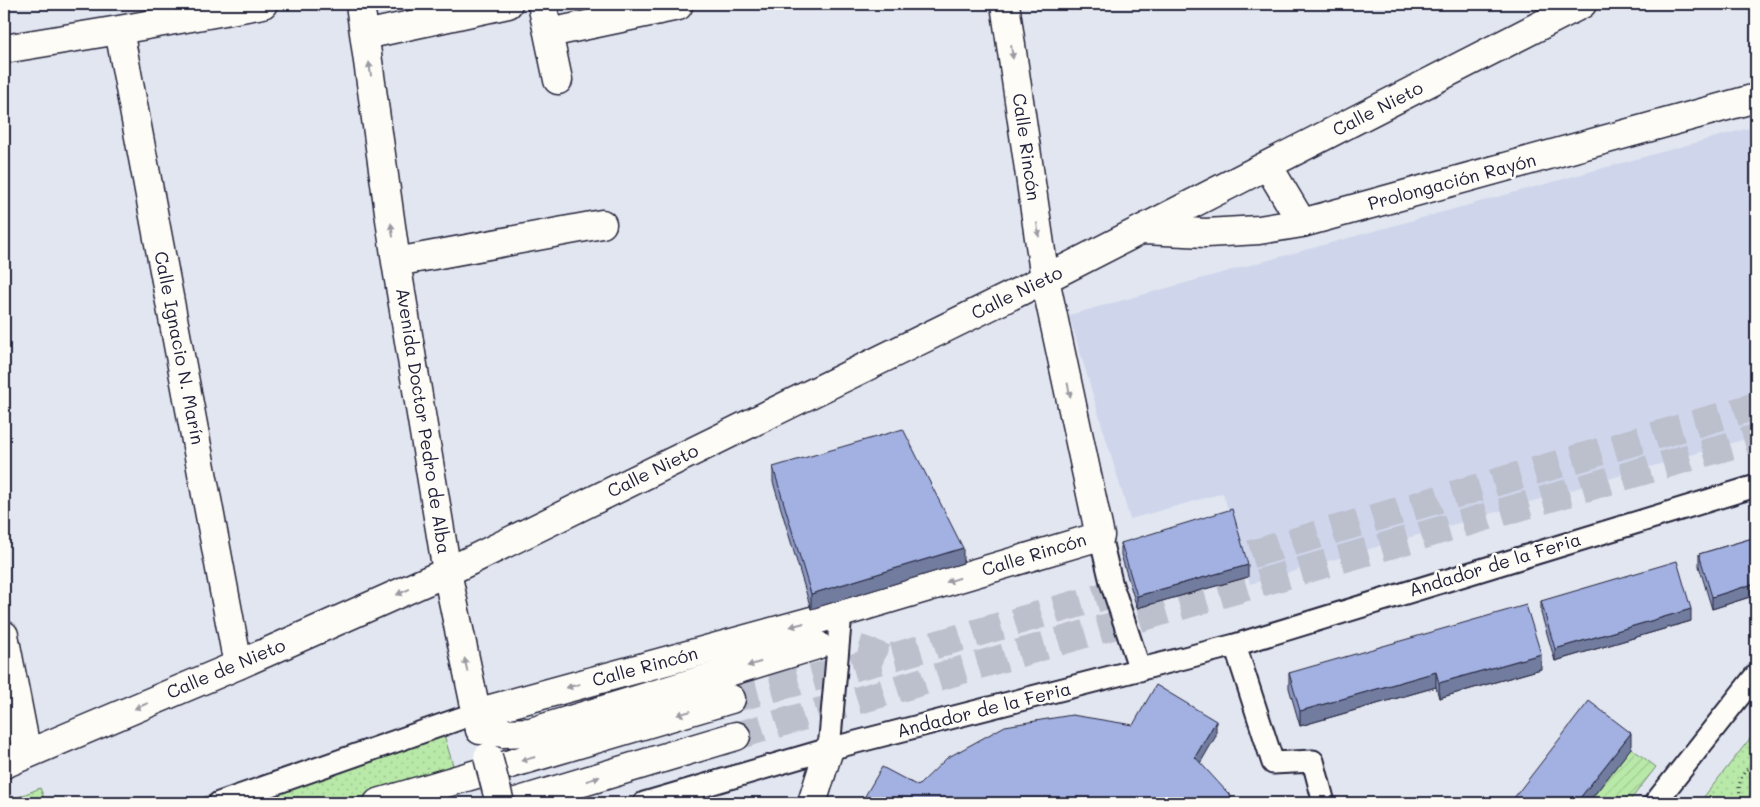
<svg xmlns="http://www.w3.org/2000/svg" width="1760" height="807" font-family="Mali,sans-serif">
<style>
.built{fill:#cfd6ec}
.park{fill:url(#park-dots);stroke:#6e8672}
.garden{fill:url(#garden-furrows);stroke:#6e8672}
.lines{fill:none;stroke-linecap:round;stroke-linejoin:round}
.primary-tunnel{stroke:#bcbfcc;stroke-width:28;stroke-dasharray:28 14;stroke-linecap:butt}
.pedestrian-casing{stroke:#22223b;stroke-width:25}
.minor-casing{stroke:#22223b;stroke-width:31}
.primary-casing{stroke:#22223b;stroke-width:31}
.path{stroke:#22223b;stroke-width:3;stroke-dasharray:1 4;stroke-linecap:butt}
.pedestrian{stroke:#fdfcf7;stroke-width:21}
.minor{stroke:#fdfcf7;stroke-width:28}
.primary{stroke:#fdfcf7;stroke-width:28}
.minor-bridge-casing{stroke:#22223b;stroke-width:31;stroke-linecap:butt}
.minor-bridge{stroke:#fdfcf7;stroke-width:28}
.wall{fill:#8b98c2;stroke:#22223b}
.shaded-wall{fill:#717c9e;stroke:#22223b}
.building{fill:#a2b1e1;stroke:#22223b}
.oneway{fill:#9a9aa2}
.labels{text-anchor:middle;stroke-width:5;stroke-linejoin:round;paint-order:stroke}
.street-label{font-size:18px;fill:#22223b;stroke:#fdfcf7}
</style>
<defs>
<pattern id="park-dots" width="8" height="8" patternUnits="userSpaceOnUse" patternTransform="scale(1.25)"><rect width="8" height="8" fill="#b9e9a8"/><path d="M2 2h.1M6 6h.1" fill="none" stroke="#9fc892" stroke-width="1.8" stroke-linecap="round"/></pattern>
<pattern id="garden-furrows" width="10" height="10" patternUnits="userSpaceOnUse" patternTransform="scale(1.25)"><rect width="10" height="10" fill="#b9e9a8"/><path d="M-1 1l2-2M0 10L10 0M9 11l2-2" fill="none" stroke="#9fc892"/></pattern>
</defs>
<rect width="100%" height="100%" fill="#e2e6f0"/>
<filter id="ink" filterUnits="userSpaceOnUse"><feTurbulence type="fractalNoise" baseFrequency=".02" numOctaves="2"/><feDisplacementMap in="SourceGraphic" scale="10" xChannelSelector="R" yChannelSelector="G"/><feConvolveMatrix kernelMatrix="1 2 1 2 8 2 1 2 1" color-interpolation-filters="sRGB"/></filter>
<g filter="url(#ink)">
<path class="built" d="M 1756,126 L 1756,436 L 1250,584 L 1223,493 L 1130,519 L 1069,315 Z"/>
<path class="park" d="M 439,718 L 455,772 L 340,803 L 186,803 Z
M 1756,731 L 1756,803 L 1699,803 Z
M 40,788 L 46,803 L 4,803 Z"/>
<path class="garden" d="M 1631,748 L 1656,767 L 1628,803 L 1588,803 Z"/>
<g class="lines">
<path class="primary-tunnel" d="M 1211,566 L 1756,406
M 817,645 C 847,643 859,648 886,659
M 731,699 L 886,659 L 1167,578
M 736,736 L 1756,438"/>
<g class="pedestrian-casing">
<path id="pedestrian" d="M 1100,536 L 1111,582 L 1140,670
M 1235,645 L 1273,763 L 1313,761 L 1324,803
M 829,749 L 841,613
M 219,803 L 476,713
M 644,803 L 829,749 L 1235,645 L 1756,486
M 1655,803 L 1756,675"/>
</g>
<g class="minor-casing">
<path id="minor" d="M 360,4 L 396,262 L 447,572 L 480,730
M 542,4 L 558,80
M 119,30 L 238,665
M 549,33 L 678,6
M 365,35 L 508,4
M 4,49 L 119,30 L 263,4
M 1268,166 L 1302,223
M 1144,230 L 1206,233 L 1259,230 L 1302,223 L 1756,98
M 396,262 L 602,224
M 4,635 L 27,754
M 476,713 L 841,613 L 1100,536 L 1045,279 L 1005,4
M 4,764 L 238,665 L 447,572 L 1045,279 L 1582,4
M 812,803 L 829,749"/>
</g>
<g class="primary-casing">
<path id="primary" d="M 480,729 L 503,733 L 531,732 L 817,645
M 378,803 L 731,699
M 513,803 L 736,736"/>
</g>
<path class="path" d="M 1739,803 C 1741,796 1738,789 1740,782 C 1742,774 1749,765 1756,762"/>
<use href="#pedestrian" class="pedestrian"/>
<use href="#minor" class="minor"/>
<use href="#primary" class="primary"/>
<g class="minor-bridge-casing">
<path id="minor-bridge" d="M 488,757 L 500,803"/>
</g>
<use href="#minor-bridge" class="minor-bridge"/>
</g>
<path class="wall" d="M 773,467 L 963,563 L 811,609 L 773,482 Z
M 1756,537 L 1756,595 L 1712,609 L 1699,566 L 1699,554 Z
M 1121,543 L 1248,577 L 1137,608 L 1121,555 Z
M 1541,601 L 1691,621 L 1555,661 L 1541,613 Z
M 1541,669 L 1439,698 L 1436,687 L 1300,726 L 1289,688 L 1289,673 Z"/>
<path class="shaded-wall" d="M 963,548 L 963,563 L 811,609 L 811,594 Z
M 1248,565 L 1248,577 L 1137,608 L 1137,596 Z
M 1756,583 L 1756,595 L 1712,609 L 1712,597 Z
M 1691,609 L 1691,621 L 1555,661 L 1555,649 Z
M 1541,654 L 1541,669 L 1439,698 L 1439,683 Z
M 1436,672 L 1436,687 L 1300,726 L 1300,711 Z
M 1216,721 L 1216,736 L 1195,772 L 1195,757 Z
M 1631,733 L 1631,748 L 1588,803 L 1576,803 Z"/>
<path class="building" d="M 903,429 L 963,548 L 811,594 L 773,467 Z
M 1232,509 L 1248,565 L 1137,596 L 1121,543 Z
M 1756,537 L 1756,583 L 1712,597 L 1699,554 Z
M 1677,561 L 1691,609 L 1555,649 L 1541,601 Z
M 1526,605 L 1541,654 L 1439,683 L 1436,672 L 1300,711 L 1289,673 Z
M 1156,685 L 1216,721 L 1195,757 L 1237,803 L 861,803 L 882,767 L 918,786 L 947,758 L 1005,726 L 1072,715 L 1133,725 Z
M 1589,701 L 1631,733 L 1576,803 L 1510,803 Z"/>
<defs><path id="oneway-solid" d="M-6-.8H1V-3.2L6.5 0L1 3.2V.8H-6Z" transform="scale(1.25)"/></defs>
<g class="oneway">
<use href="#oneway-solid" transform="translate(1012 52) rotate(82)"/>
<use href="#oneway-solid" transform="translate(370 69) rotate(-98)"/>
<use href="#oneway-solid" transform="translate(392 230) rotate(-98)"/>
<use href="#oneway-solid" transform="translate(1038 230) rotate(82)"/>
<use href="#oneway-solid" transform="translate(1069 390) rotate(78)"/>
<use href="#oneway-solid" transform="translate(953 580) rotate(163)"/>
<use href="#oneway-solid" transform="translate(403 592) rotate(156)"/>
<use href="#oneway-solid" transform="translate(797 625) rotate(165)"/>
<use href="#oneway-solid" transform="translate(754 664) rotate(163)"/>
<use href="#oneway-solid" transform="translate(466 665) rotate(-102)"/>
<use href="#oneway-solid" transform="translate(573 686) rotate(165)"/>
<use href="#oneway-solid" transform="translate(141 706) rotate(157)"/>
<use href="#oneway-solid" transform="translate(684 713) rotate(164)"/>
<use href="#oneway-solid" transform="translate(528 759) rotate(164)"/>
<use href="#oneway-solid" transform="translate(593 779) rotate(-17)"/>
</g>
</g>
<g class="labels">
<g class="street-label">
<text transform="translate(1378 109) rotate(-27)" y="6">Calle Nieto</text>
<text transform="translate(1026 147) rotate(82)" y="6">Calle Rincón</text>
<text transform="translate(1452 182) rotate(-15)" y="6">Prolongación Rayón</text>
<text transform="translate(1017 293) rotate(-26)" y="6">Calle Nieto</text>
<text transform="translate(179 348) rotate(79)" y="6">Calle Ignacio N. Marín</text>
<text transform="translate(423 421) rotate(81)" y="6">Avenida Doctor Pedro de Alba</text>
<text transform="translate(653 471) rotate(-26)" y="6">Calle Nieto</text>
<text transform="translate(1034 555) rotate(-17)" y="6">Calle Rincón</text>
<text transform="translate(1495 565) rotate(-17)" y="6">Andador de la Feria</text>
<text transform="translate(645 667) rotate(-15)" y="6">Calle Rincón</text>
<text transform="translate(226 669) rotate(-23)" y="6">Calle de Nieto</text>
<text transform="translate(984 710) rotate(-14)" y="6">Andador de la Feria</text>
</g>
</g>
<rect width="1760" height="807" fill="none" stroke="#fdfcf7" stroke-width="20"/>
<rect x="10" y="10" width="1740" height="787" fill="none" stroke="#22223b" stroke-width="2" filter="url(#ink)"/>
</svg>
